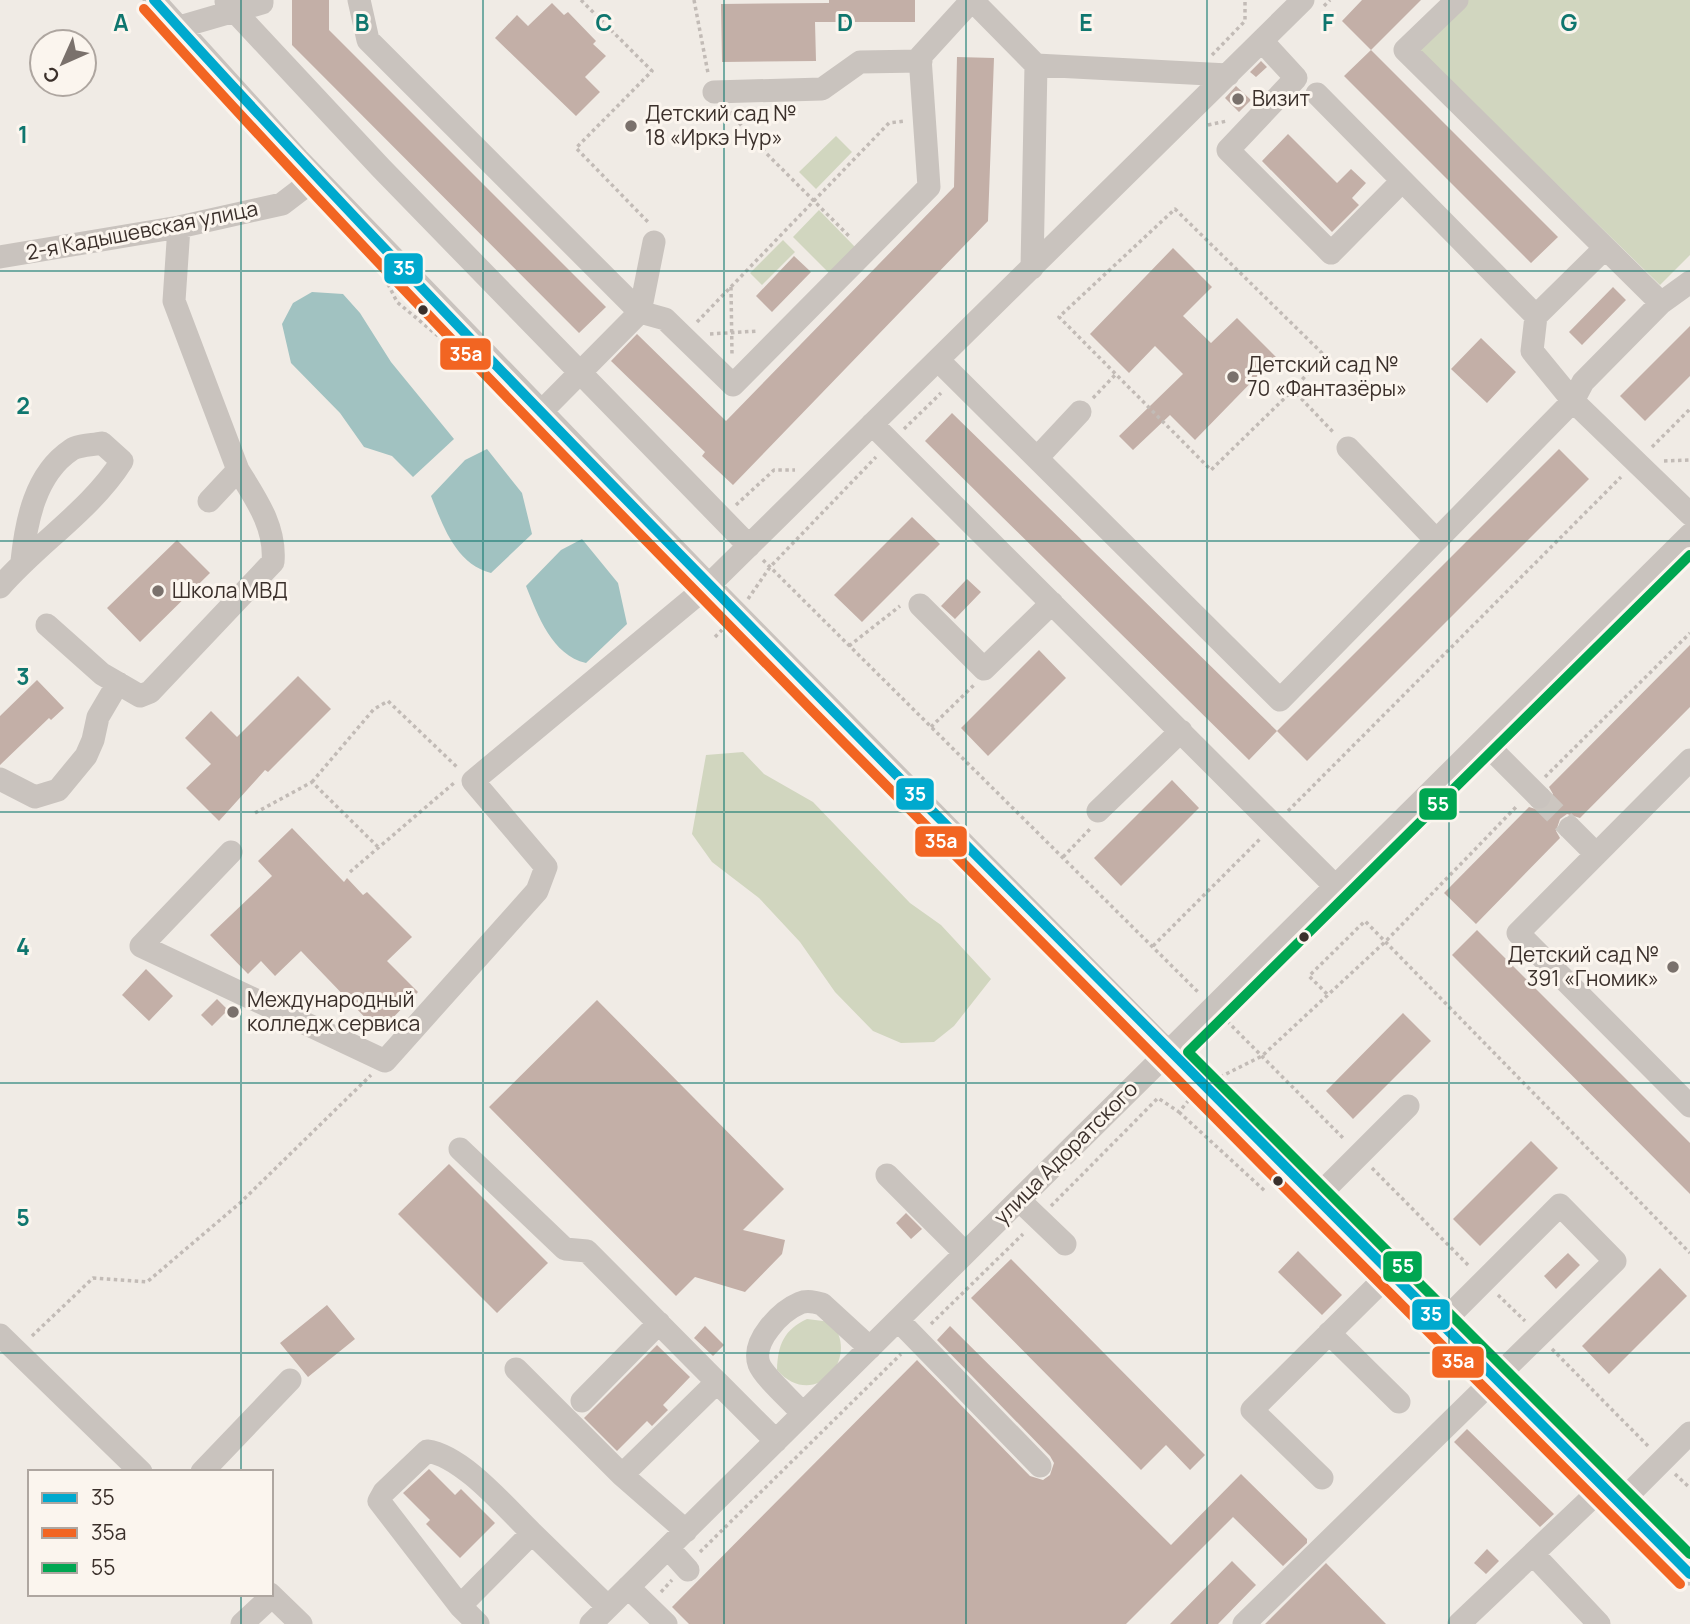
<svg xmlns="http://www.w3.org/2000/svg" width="1690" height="1624" font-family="Manrope,sans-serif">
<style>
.green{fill:#d1d6bf}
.water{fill:#a1c2c1}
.building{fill:#c3afa7}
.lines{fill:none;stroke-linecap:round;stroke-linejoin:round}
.minor-tunnel{stroke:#ccc6c0;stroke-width:23;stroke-dasharray:23 11;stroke-linecap:butt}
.path{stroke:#c2bbb6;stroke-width:3.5;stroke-dasharray:3.5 3.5;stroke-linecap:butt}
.minor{stroke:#c9c3be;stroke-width:23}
.bus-1-casing{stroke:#fbf5ee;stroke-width:16}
.bus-2-casing{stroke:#fbf5ee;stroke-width:16}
.bus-3-casing{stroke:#fbf5ee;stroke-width:16}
.bus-1{stroke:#00a9ce;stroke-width:10}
.bus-2{stroke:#f26522;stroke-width:10}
.bus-3{stroke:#00a651;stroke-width:10}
.grid{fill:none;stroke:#0f766e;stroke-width:2;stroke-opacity:0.55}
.poi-dot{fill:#7a716c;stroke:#fbf5ee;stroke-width:2.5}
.bus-dot{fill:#3b302b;stroke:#fbf5ee;stroke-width:2.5}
.labels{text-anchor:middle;stroke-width:6;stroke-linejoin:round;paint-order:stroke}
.poi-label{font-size:21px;fill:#3b302b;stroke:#fbf5ee;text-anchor:start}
.street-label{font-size:21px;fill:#3b302b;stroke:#fbf5ee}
.grid-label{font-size:23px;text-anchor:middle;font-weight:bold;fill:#0f766e;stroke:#fbf5ee;stroke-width:6;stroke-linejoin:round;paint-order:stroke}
.line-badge{stroke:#fbf5ee;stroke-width:2.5}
.badge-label{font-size:19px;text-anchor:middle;font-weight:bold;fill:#fff}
</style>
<rect width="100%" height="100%" fill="#f0ebe5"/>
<path class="green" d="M 1468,0 L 1690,0 L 1690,255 L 1660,285 L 1418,49 Z
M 836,136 L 852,152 L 816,189 L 799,172 Z
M 819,210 L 855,247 L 829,273 L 793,237 Z
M 783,240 L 795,252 L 762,285 L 750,273 Z
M 743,752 L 764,774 L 813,802 L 910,903 L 941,925 L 991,979 L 954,1026 L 934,1042 L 901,1043 L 873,1031 L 835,992 L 800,942 L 759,898 L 712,862 L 692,834 L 706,755 Z
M 807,1319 L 831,1322 C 862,1358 814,1412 777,1370 C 778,1344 784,1330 807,1319 Z"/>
<path class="water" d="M 312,292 L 343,294 L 360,313 L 391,362 L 454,439 L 413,477 L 392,456 L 364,447 L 340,413 L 291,363 L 282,324 L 293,303 Z
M 487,449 L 522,493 L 532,534 L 491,573 C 456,564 443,526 431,496 L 465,460 Z
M 582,539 L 618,583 L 627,624 L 586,663 C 552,655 538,616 526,586 L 561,550 Z"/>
<path class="building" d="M 292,0 L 329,0 L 329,30 L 606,307 L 579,333 L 292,45 Z
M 829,0 L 915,0 L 915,22 L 815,22 L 816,61 L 722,62 L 721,4 L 829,3 Z
M 1362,0 L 1421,0 L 1371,50 L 1342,21 Z
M 552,3 L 564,15 L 568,12 L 596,41 L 593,44 L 606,56 L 585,77 L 600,92 L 576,116 L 495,38 L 517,15 L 528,26 Z
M 1371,50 L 1558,237 L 1531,263 L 1344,76 Z
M 957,57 L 994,58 L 988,221 L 733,485 L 702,456 L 705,452 L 611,361 L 637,334 L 726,421 L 954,187 Z
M 1261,61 L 1267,67 L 1256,77 L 1250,72 Z
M 1236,86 L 1251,100 L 1239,112 L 1225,98 Z
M 1288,134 L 1337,183 L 1351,169 L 1366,183 L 1352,198 L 1359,205 L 1332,232 L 1262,161 Z
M 1173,248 L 1212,287 L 1183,316 L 1211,343 L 1237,318 L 1276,357 L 1195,440 L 1170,415 L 1133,450 L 1119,436 L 1183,374 L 1155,346 L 1129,373 L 1090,334 Z
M 794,256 L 811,272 L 772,312 L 756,296 Z
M 1613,287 L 1626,300 L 1582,345 L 1569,332 Z
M 1690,326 L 1690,376 L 1645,421 L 1620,396 Z
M 1481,338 L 1516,372 L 1487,403 L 1451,369 Z
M 952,413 L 1277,731 L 1249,760 L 925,441 Z
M 1559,449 L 1589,479 L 1307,761 L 1277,731 Z
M 912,517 L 940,544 L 862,622 L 834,595 Z
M 177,540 L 210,573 L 140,642 L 107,608 Z
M 967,579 L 981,592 L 955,619 L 941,606 Z
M 1690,645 L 1690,707 L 1580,818 L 1567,814 L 1560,819 L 1556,831 L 1560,838 L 1476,924 L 1444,893 L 1529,807 L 1542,811 L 1549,806 L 1553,794 L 1549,787 Z
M 1039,650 L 1066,678 L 988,756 L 961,728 Z
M 298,676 L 331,709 L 268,772 L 265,770 L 219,821 L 186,788 L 211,764 L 185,738 L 211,711 L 237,737 Z
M 37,680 L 64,708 L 51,720 L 49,718 L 0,765 L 0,716 Z
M 1172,780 L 1199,808 L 1121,886 L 1094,858 Z
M 292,828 L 344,882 L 347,878 L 363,895 L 367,892 L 412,937 L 387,961 L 418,992 L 379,1032 L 301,951 L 275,976 L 261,961 L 248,974 L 210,935 L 272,876 L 258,861 Z
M 1477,930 L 1690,1143 L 1690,1194 L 1452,955 Z
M 146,969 L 173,996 L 149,1021 L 122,995 Z
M 217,999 L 228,1010 L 212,1026 L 201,1015 Z
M 597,1000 L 784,1189 L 743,1230 L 785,1240 L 782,1254 L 745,1292 L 695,1277 L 676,1296 L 489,1107 Z
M 1403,1013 L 1431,1041 L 1353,1119 L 1326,1091 Z
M 1531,1141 L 1558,1168 L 1480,1246 L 1453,1219 Z
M 449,1164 L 548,1263 L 497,1313 L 398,1214 Z
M 906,1213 L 922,1229 L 911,1239 L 896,1223 Z
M 1298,1251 L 1342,1295 L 1322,1315 L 1278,1272 Z
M 1568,1253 L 1580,1265 L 1556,1289 L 1544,1276 Z
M 1011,1259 L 1205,1455 L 1190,1470 L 1166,1445 L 1141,1470 L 971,1298 Z
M 1660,1268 L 1687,1296 L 1609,1374 L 1582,1346 Z
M 327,1305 L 355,1339 L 308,1377 L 280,1343 Z
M 705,1326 L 724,1345 L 713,1356 L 694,1338 Z
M 950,1326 L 1171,1545 L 1241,1474 L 1307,1539 L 1307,1543 L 1283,1566 L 1233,1517 L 1126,1624 L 689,1624 L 672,1607 L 917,1360 L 1030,1476 L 1043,1480 L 1050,1475 L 1054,1463 L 1050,1456 L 937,1340 Z
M 657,1345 L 690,1377 L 663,1405 L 668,1410 L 652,1426 L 647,1421 L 617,1451 L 584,1418 Z
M 1467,1429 L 1554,1514 L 1540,1527 L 1454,1442 Z
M 429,1469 L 455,1495 L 461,1489 L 495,1523 L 460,1558 L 426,1524 L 430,1520 L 403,1493 Z
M 1487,1549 L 1499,1561 L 1486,1574 L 1474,1563 Z
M 1232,1561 L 1256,1585 L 1218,1624 L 1170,1624 Z
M 1326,1563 L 1386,1624 L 1265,1624 Z"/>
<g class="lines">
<path class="minor-tunnel" d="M 1539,797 L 1570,828"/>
<path class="path" d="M 581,0 L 652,71 L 576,148 L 649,223
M 694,0 L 708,73
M 1324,6 L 1330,0
M 1212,55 L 1245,21 L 1245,0
M 730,112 L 759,146 L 851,238
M 1208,125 L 1227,121
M 388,284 L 397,302 L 438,336
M 731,287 L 732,355
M 697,322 L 889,123 L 905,121
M 710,334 L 758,331
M 1293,390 L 1324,355 L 1175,209 L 1059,317 L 1211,470 L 1293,390 L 1334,433
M 1093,398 L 1116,374
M 904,429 L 941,393
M 1652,447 L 1690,409
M 1664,461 L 1690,460
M 736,505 L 774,470 L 795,470
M 763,560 L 1199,993
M 748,599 L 770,567 L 876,457
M 715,637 L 723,629
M 849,646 L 900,606
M 931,727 L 975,684
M 1545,777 L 1690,633
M 312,782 L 374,709 L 388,701 L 458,768
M 1288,811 L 1621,477
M 255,813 L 312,782 L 379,848
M 1063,857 L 1091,828
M 350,872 L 454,783
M 1153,946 L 1260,839
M 1327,994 L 1309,976 L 1365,921 L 1690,1253
M 1227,1021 L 1345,1140
M 1220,1077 L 1262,1056 L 1386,941 L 1518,805
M 1179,1112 L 1266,1192
M 1372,1168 L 1470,1267
M 1051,1206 L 1158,1098 L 1179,1112 L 1189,1100
M 1498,1295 L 1525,1321
M 931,1324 L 1023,1234
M 32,1336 L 93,1278 L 147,1282 L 240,1203 L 371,1075
M 1552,1349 L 1648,1446
M 1675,1474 L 1690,1488
M 700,1552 L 901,1354
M 661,1592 L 672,1580"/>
<path class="minor" d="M 154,0 L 298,159 L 709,585 L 1202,1086 L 1690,1574
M 359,0 L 368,40 L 640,312
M 972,0 L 1036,65
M 1457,0 L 1405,50 L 1661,303 L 1690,282
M 226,2 L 381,168 L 749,546
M 176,28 L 262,3 L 262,0
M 1262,41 L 1296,78 L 1228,150 L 1331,253 L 1402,181
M 714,92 L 822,89 L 860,62 L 921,61
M 1317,94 L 1536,316
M 179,227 L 174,301 L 238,470 L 209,501
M 1605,248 L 1536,316 L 1532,351 L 1573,401 L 1690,514
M 0,257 L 179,227 L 282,204 L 316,178
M 1032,268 L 1036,65 L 1228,75
M 640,312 L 654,242
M 938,360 L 1280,700 L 1573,401 L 1583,382 L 1661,303
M 542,411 L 640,312 L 665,319 L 733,385 L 929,187 L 920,57 L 972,0
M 872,424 L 1336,887
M 1348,448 L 1436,540
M 1037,458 L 1080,412
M 0,587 C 38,543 91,510 122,461 L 102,443 C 93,445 78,445 71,450 C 35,474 26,522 22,561
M 920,605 L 984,669 L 1052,603
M 47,625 L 102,674 L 140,696 L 150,692 L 273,562 C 276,527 256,499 238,470
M 1483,741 L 1539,797
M 1690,760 L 1518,933 L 1690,1106
M 0,779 L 35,797 L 58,790 L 86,756 L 93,740 L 98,717 L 118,683
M 1098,811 L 1181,731
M 1570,828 L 1596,854
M 231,852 L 141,946 L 385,1061 L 537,891 L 546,867 L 473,781 L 709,585 L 1303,0
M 460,1149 L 565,1249 L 587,1251 L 717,1382
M 887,1175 L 965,1253
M 1315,1199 L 1408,1106
M 1019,1200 L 1065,1244
M 898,1320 L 1040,1466
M 1329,1333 L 1399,1402
M 0,1335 L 141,1472
M 516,1369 L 622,1475 L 717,1382 L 776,1441
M 582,1401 L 659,1323
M 803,1414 C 793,1402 764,1377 759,1364 C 751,1341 781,1311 800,1303 C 807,1300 815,1302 822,1304 L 870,1348
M 202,1472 L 290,1380
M 622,1475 L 686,1531
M 1322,1478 L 1252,1410 L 1389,1274
M 1619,1504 L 1690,1433
M 668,1548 L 688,1570
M 1533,1554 L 1599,1624
M 628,1587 L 666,1624
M 270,1594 L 301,1624
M 460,1606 L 379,1501 L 384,1492 L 427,1451 C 463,1456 506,1508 532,1533
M 242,1624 L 272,1596
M 478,1624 L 460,1606 L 532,1533 L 608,1607
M 591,1624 L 1690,535
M 1244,1624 L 1615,1261 L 1560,1205 L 1440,1325
M 1459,1624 L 1603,1487"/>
<g class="bus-1-casing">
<path id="bus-1" d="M 154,0 C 381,251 619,493 857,735 C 1133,1016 1411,1295 1690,1574"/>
</g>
<g class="bus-2-casing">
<path id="bus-2" d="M 144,9 C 371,261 609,503 846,745 C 1123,1026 1401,1305 1680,1584"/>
</g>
<g class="bus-3-casing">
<path id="bus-3" d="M 1690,555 L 1188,1052 L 1690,1554"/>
</g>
<use href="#bus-1" class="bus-1"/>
<use href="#bus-2" class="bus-2"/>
<use href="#bus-3" class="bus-3"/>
</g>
<path class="grid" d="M 241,0 L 241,1472M 483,0 L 483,1624M 724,0 L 724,1624M 966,0 L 966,1624M 1207,0 L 1207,1624M 1449,0 L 1449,1624M 0,271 L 1690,271M 0,541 L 1690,541M 0,812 L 1690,812M 0,1083 L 1690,1083M 0,1353 L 1690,1353M 241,1594 L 241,1624"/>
<g class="poi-dot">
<circle cx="1238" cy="99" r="7"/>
<circle cx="631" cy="126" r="7"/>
<circle cx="1233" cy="377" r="7"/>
<circle cx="158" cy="591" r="7"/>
<circle cx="1673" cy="967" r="7"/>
<circle cx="233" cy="1012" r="7"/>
</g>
<g class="bus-dot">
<circle cx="423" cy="310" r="6"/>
<circle cx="1304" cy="937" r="6"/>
<circle cx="1278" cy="1181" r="6"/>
</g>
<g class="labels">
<g class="poi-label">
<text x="1252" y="106">Визит</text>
<text x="645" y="121">Детский сад №<tspan x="645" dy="24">18 «Иркэ Нур»</tspan></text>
<text x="1247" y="372">Детский сад №<tspan x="1247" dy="24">70 «Фантазёры»</tspan></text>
<text x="172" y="598">Школа МВД</text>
<text x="1659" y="962" text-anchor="end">Детский сад №<tspan x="1659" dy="24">391 «Гномик»</tspan></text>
<text x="247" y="1007">Международный<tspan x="247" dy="24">колледж сервиса</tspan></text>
</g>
<g class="street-label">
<text transform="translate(142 231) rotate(-11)" y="7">2-я Кадышевская улица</text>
<text transform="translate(1066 1153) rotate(-45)" y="7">улица Адоратского</text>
</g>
</g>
<g class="grid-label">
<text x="121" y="31">A</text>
<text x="362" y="31">B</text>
<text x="604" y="31">C</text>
<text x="845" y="31">D</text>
<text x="1086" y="31">E</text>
<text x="1328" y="31">F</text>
<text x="1569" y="31">G</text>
<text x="23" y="143">1</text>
<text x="23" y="414">2</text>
<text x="23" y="685">3</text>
<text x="23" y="955">4</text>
<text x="23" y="1226">5</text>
</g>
<g class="line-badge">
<rect x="383" y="252" width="41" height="33" rx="7" fill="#00a9ce"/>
<rect x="439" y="337" width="53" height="34" rx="7" fill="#f26522"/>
<rect x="895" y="777" width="40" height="34" rx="7" fill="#00a9ce"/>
<rect x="1418" y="787" width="40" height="34" rx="7" fill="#00a651"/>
<rect x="914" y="825" width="54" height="33" rx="7" fill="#f26522"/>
<rect x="1382" y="1250" width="41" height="33" rx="7" fill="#00a651"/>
<rect x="1411" y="1298" width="40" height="33" rx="7" fill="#00a9ce"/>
<rect x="1431" y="1345" width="54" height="34" rx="7" fill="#f26522"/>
</g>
<g class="badge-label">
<text x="404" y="275">35</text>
<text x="466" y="361">35a</text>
<text x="915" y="801">35</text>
<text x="1438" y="811">55</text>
<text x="941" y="848">35a</text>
<text x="1403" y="1273">55</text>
<text x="1431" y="1321">35</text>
<text x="1458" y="1368">35a</text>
</g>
<rect x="28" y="1470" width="245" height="126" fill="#fbf5ee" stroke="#aea6a0" stroke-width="2"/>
<rect x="42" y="1493" width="35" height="10" fill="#00a9ce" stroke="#aea6a0" stroke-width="2"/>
<text x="91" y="1505" font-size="21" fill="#3b302b">35</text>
<rect x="42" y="1528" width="35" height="10" fill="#f26522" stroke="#aea6a0" stroke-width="2"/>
<text x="91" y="1540" font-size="21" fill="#3b302b">35a</text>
<rect x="42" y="1563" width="35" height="10" fill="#00a651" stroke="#aea6a0" stroke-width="2"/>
<text x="91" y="1575" font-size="21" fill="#3b302b">55</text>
<g transform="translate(63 63) rotate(225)"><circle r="33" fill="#fbf5ee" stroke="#aea6a0" stroke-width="2"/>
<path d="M0-5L12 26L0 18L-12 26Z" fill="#7a716c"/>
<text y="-10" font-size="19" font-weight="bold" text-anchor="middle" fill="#3b302b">С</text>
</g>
</svg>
